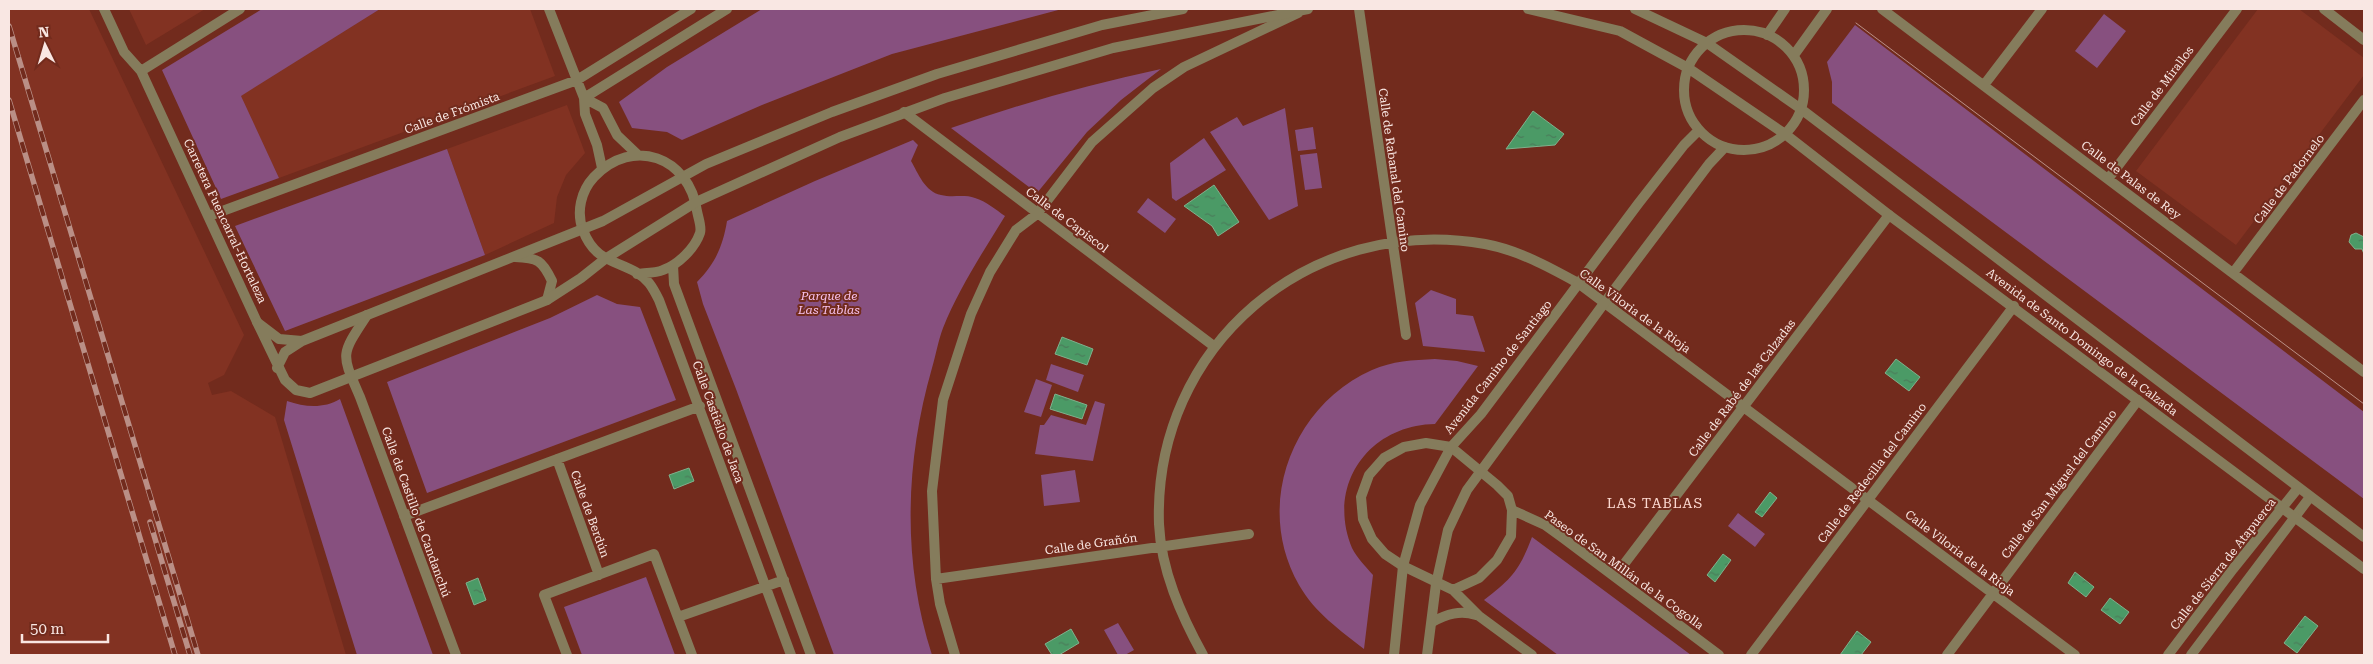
<svg xmlns="http://www.w3.org/2000/svg" width="2373" height="664" font-family="'Roboto Serif',serif">
<style>
.built{fill:#823222}
.park{fill:#87507f}
.water{fill:url(#water-ripples);stroke:#7fb18c}
.lines{fill:none;stroke-linecap:round;stroke-linejoin:round}
.minor{stroke:#857c5c;stroke-width:10}
.tertiary{stroke:#857c5c;stroke-width:10}
.tram{stroke:#ba8f86;stroke-width:1}
.rail-casing{stroke:#ba8f86;stroke-width:5.5}
.rail{stroke:#722b1d;stroke-width:4;stroke-dasharray:11;stroke-linecap:butt}
.labels{text-anchor:middle;stroke-width:4;stroke-linejoin:round;paint-order:stroke}
.street-label{font-size:12px;fill:#f9e7e3;stroke:#722b1d}
.park-label{font-size:12px;font-style:italic;fill:#f7c1ed;stroke:#722b1d}
.neighbourhood-label{font-size:14px;letter-spacing:1px;fill:#fcd8d0;stroke:#722b1d}
</style>
<defs>
<pattern id="water-ripples" width="26" height="14" patternUnits="userSpaceOnUse" patternTransform="scale(1.25)"><rect width="26" height="14" fill="#4b9a66"/><path d="M2 4q2-2 4 0t4 0M15 11q2-2 4 0t4 0" fill="none" stroke="#4b7c5a"/></pattern>
</defs>
<rect width="100%" height="100%" fill="#722b1d"/>
<path class="built" d="M 9,9 L 89,9 L 244,335 L 224,375 L 208,383 L 212,395 L 231,391 L 275,417 L 346,655 L 9,655 Z
M 129,9 L 205,9 L 146,45 Z
M 380,9 L 530,9 L 555,76 L 279,178 L 240,96 Z
M 2258,9 L 2299,9 L 2364,58 L 2364,75 L 2236,245 L 2136,171 Z
M 567,105 L 585,153 L 566,175 L 557,197 L 554,223 L 485,255 L 447,149 Z"/>
<path class="park" d="M 262,9 L 380,9 L 241,96 L 279,178 L 221,199 L 162,70 Z
M 762,9 L 1062,9 L 892,54 L 762,105 L 682,140 L 667,132 L 632,128 L 619,102 L 667,67 Z
M 2104,14 L 2126,31 L 2097,68 L 2075,51 Z
M 1855,25 L 2364,412 L 2364,499 L 1832,103 L 1832,82 L 1827,62 Z
M 1161,69 L 1121,100 L 1087,132 L 1037,193 L 951,128 C 1020,104 1090,84 1161,69 Z
M 1285,108 L 1298,206 L 1269,220 L 1210,132 L 1237,117 L 1243,126 Z
M 1313,127 L 1316,149 L 1298,151 L 1295,130 Z
M 1204,138 L 1226,170 L 1176,201 L 1172,198 L 1170,163 Z
M 913,140 L 918,145 L 911,161 C 918,173 925,192 941,195 C 952,198 964,194 975,198 C 986,201 996,210 1005,216 C 983,252 959,288 943,328 C 938,341 936,355 932,368 C 905,462 902,562 932,655 L 834,655 L 736,389 L 703,304 L 697,282 C 715,264 723,246 727,221 L 815,181 Z
M 447,149 L 485,255 L 285,331 L 235,226 Z
M 1317,153 L 1322,188 L 1305,190 L 1300,155 Z
M 1148,198 L 1176,219 L 1165,233 L 1137,212 Z
M 1431,290 L 1456,299 L 1456,314 L 1473,316 L 1485,352 L 1423,346 L 1415,303 Z
M 597,295 L 617,304 L 640,307 L 676,400 L 427,493 L 387,382 L 550,318 Z
M 1435,359 L 1457,361 L 1478,366 L 1435,424 C 1369,425 1326,485 1352,548 C 1357,558 1366,567 1373,575 L 1364,649 C 1340,630 1315,613 1299,585 C 1254,507 1291,406 1372,370 C 1392,361 1413,360 1435,359 Z
M 1051,364 L 1084,375 L 1078,392 L 1046,380 Z
M 1036,379 L 1052,385 L 1041,417 L 1024,412 Z
M 340,399 L 433,655 L 357,655 L 284,420 L 287,401 C 305,407 323,409 340,399 Z
M 1095,401 L 1105,404 L 1093,461 L 1035,454 L 1040,425 L 1044,425 L 1051,415 L 1086,425 Z
M 1075,470 L 1080,502 L 1044,506 L 1041,475 Z
M 1738,513 L 1765,534 L 1755,547 L 1728,526 Z
M 1532,537 L 1691,655 L 1558,655 L 1484,600 C 1512,579 1520,569 1532,537 Z
M 646,577 L 675,655 L 582,655 L 564,607 Z
M 1118,623 L 1134,650 L 1125,655 L 1118,655 L 1104,630 Z"/>
<path class="water" d="M 1533,111 L 1564,134 L 1555,145 L 1506,149 Z
M 1214,185 L 1239,222 L 1218,236 L 1212,226 L 1184,206 Z
M 2356,233 L 2364,237 L 2364,254 L 2362,249 L 2355,249 L 2349,242 L 2351,235 Z
M 1062,337 L 1093,349 L 1087,365 L 1055,354 Z
M 1896,359 L 1920,377 L 1909,391 L 1885,373 Z
M 1055,394 L 1087,405 L 1082,419 L 1050,409 Z
M 689,468 L 694,481 L 674,489 L 669,475 Z
M 1770,492 L 1777,498 L 1762,517 L 1755,512 Z
M 1723,554 L 1731,560 L 1715,582 L 1707,575 Z
M 2075,572 L 2094,587 L 2086,597 L 2068,583 Z
M 478,578 L 486,600 L 474,605 L 466,583 Z
M 2110,598 L 2129,612 L 2120,624 L 2101,610 Z
M 2305,616 L 2318,626 L 2297,653 L 2284,643 Z
M 1071,629 L 1079,643 L 1059,655 L 1052,655 L 1045,644 Z
M 1857,631 L 1871,642 L 1861,655 L 1840,655 Z"/>
<g class="lines">
<path class="minor" d="M 104,9 L 124,52 L 141,71 L 257,322
M 549,9 L 584,98 L 585,114 L 597,145 L 602,168
M 1359,9 L 1406,335
M 1882,9 L 2364,372
M 2324,9 L 2364,40
M 141,71 L 240,9
M 1984,85 L 2042,9
M 584,98 L 727,9
M 584,98 L 603,108 L 617,135 L 637,154
M 904,112 L 1215,347
M 2108,179 L 2237,9
M 209,216 L 577,80 L 691,9
M 515,257 C 538,258 542,260 552,281 L 547,300
M 673,265 L 674,284 L 811,655
M 2233,273 L 2364,100
M 637,274 C 645,273 656,273 663,270 C 678,265 695,248 700,233 C 702,227 698,217 697,211 C 689,157 633,136 594,177 C 581,191 576,212 583,230 C 597,269 629,259 649,283 C 653,288 656,294 659,300 L 791,655
M 367,315 C 340,356 341,353 360,397 L 456,655
M 557,459 L 599,575
M 1512,510 L 1545,525 L 1563,538 L 1719,655
M 404,516 L 700,406
M 1615,576 L 1889,215
M 936,579 L 1249,534
M 1453,590 L 1479,578 L 1497,560 L 1511,536 L 1512,510 L 1508,496 L 1497,485 L 1451,447 L 1426,443 L 1404,447 L 1384,458 L 1369,475 L 1361,497 L 1363,519 L 1372,539 L 1385,554 L 1403,566 L 1453,590 L 1479,616 L 1532,655
M 678,617 L 784,580
M 1432,622 C 1447,614 1460,610 1476,615
M 567,655 L 544,595 L 654,554 L 692,655
M 955,655 L 940,604 L 936,579 L 932,491 L 943,400 L 971,314 L 990,272 L 1016,230 L 1037,214 L 1092,142 L 1153,88 L 1184,67 L 1298,13
M 1203,655 C 1181,615 1161,570 1159,524 C 1153,346 1310,213 1485,244 C 1518,250 1549,267 1578,283 L 2075,655
M 1751,655 L 2014,306
M 1947,655 L 2138,400
M 2168,655 L 2233,569 L 2298,488
M 2191,655 L 2310,497"/>
<path class="tertiary" d="M 1528,9 L 1620,31 L 1688,68 L 1785,134 L 1889,215 L 2364,569
M 1635,9 L 1707,43 L 1801,109 L 2364,537
M1684 90a60 60 0 1 1 120 0a60 60 0 1 1-120 0Z
M 1767,35 L 1785,9
M 1794,55 L 1827,9
M 257,322 L 285,380 L 296,390 L 310,393 L 547,300 L 581,278 L 605,259 L 696,202 L 840,137 L 945,98 L 1113,48 L 1308,9
M 258,323 L 279,339 L 302,341
M 277,368 L 285,352 L 302,341 L 603,221 L 706,164 L 832,112 L 937,74 L 1102,25 L 1183,9
M 1394,655 L 1403,566 L 1420,505 L 1451,447 L 1481,414 L 1638,204 L 1684,145 L 1699,130
M 1427,655 L 1436,584 L 1448,530 L 1467,490 L 1605,302 L 1709,164 L 1725,147"/>
<path class="tram" d="M 1856,23 L 2364,404"/>
<g class="rail-casing">
<path id="rail" d="M 9,26 L 198,655
M 9,100 L 175,655
M 150,522 L 190,655"/>
</g>
<use href="#rail" class="rail"/>
</g>
<g class="labels">
<g class="street-label">
<text transform="translate(2162 86) rotate(-53)" y="4">Calle de Mirallos</text>
<text transform="translate(452 113) rotate(-20)" y="4">Calle de Frómista</text>
<text transform="translate(1394 170) rotate(82)" y="4">Calle de Rabanal del Camino</text>
<text transform="translate(2289 179) rotate(-53)" y="4">Calle de Padornelo</text>
<text transform="translate(2131 180) rotate(37)" y="4">Calle de Palas de Rey</text>
<text transform="translate(1067 220) rotate(37)" y="4">Calle de Capiscol</text>
<text transform="translate(225 221) rotate(65)" y="4">Carretera Fuencarral-Hortaleza</text>
<text transform="translate(1635 311) rotate(36)" y="4">Calle Viloria de la Rioja</text>
<text transform="translate(2082 342) rotate(37)" y="4">Avenida de Santo Domingo de la Calzada</text>
<text transform="translate(1498 367) rotate(-52)" y="4">Avenida Camino de Santiago</text>
<text transform="translate(1742 388) rotate(-53)" y="4">Calle de Rabé de las Calzadas</text>
<text transform="translate(718 422) rotate(70)" y="4">Calle Castiello de Jaca</text>
<text transform="translate(1872 473) rotate(-53)" y="4">Calle de Redecilla del Camino</text>
<text transform="translate(2059 484) rotate(-53)" y="4">Calle de San Miguel del Camino</text>
<text transform="translate(416 512) rotate(70)" y="4">Calle de Castillo de Candanchú</text>
<text transform="translate(590 514) rotate(70)" y="4">Calle de Berdún</text>
<text transform="translate(1091 544) rotate(-8)" y="4">Calle de Grañón</text>
<text transform="translate(1960 553) rotate(37)" y="4">Calle Viloria de la Rioja</text>
<text transform="translate(2223 564) rotate(-52)" y="4">Calle de Sierra de Atapuerca</text>
<text transform="translate(1624 570) rotate(36)" y="4">Paseo de San Millán de la Cogolla</text>
</g>
<g class="park-label">
<text x="829" y="300">Parque de<tspan x="829" dy="14">Las Tablas</tspan></text>
</g>
<g class="neighbourhood-label">
<text x="1655" y="508">LAS TABLAS</text>
</g>
</g>
<rect width="2373" height="664" fill="none" stroke="#f9e7e3" stroke-width="20"/>
<g transform="translate(45 45) rotate(355)" stroke="#722b1d" stroke-width="4" paint-order="stroke">
<path d="M0-4L9 19L0 12L-9 19Z" fill="#f9e7e3"/>
<text y="-8" font-size="14" font-weight="bold" text-anchor="middle" fill="#f9e7e3">N</text>
</g>
<path d="M22 634v8h86v-8" fill="none" stroke="#f9e7e3" stroke-width="2.5"/>
<text x="30" y="634" font-size="15" fill="#f9e7e3" stroke="#722b1d" stroke-width="4" paint-order="stroke">50 m</text>
</svg>
